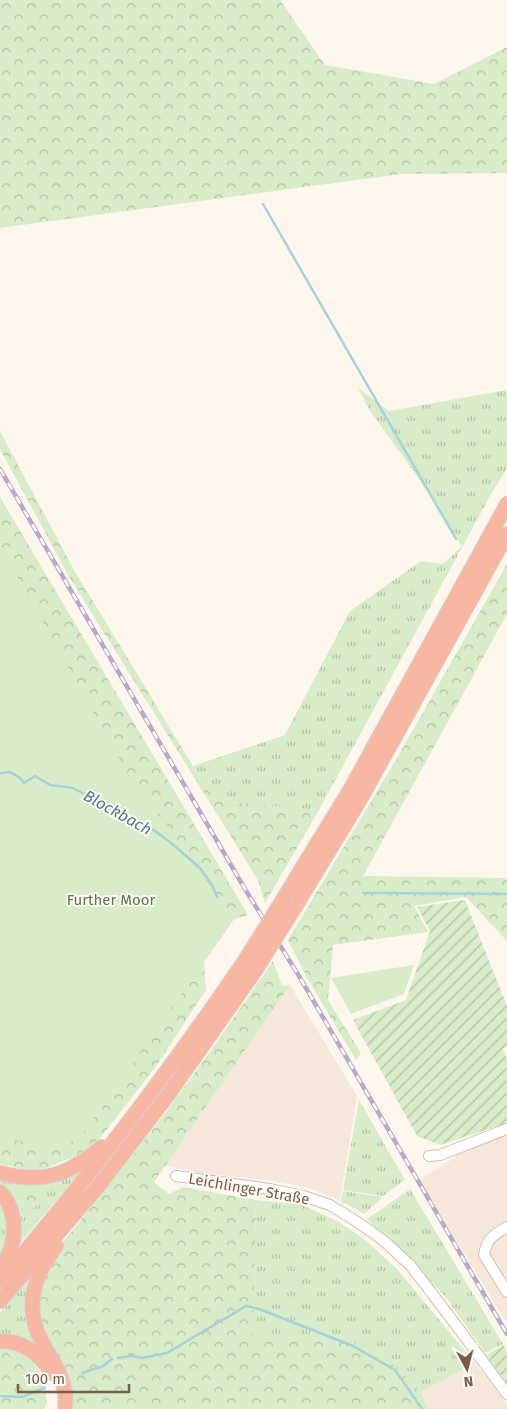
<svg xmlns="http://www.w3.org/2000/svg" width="507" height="1409" font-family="'Fira Sans',sans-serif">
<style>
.residential{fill:#f5e8da}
.grass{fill:url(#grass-tufts)}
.forest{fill:url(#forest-crowns)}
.park{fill:#d8ecc9}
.garden{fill:url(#garden-furrows)}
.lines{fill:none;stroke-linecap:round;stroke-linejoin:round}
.stream{stroke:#a5d3da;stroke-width:2.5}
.minor-casing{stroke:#d1beb0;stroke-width:12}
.highway-casing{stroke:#dad1cd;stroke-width:16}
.minor{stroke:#fff;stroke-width:10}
.highway{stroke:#f7b7a3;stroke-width:14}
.rail-casing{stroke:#b9a8c9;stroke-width:4.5}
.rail{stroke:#fffaf3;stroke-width:2.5;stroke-dasharray:8;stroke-linecap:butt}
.highway-bridge-casing{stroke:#dad1cd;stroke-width:16;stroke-linecap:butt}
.highway-bridge{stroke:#f7b7a3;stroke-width:14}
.labels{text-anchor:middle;stroke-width:4;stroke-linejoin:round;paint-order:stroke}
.park-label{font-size:15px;fill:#537a41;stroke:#fffaf3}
.street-label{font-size:15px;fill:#7a5c4d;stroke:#fffaf3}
.water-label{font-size:16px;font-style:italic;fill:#437c86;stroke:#fffaf3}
</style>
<defs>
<pattern id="grass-tufts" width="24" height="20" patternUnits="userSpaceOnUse" patternTransform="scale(1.25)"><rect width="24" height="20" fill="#d8ecc9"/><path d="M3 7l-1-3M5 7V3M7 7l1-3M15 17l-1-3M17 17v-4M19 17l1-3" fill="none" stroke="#b4c2a5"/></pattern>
<pattern id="forest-crowns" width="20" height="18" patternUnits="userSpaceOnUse" patternTransform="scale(1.25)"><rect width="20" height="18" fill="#d8ecc9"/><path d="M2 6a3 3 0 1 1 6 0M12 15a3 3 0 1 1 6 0" fill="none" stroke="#b4c2a5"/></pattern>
<pattern id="garden-furrows" width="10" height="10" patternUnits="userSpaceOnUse" patternTransform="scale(1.25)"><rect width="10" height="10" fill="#d8ecc9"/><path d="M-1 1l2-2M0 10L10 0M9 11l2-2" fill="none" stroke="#b4c2a5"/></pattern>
</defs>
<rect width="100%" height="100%" fill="#fdf6ec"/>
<path class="residential" d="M 290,985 L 357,1096 L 340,1200 L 306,1187 L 260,1179 L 207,1174 L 165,1166 Z
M 507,1133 L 507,1324 L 420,1180 L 475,1144 Z
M 475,1363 L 507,1404 L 507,1409 L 428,1409 L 421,1392 Z"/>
<path class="grass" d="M 358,388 L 389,411 L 507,390 L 507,468 L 490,496 L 319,810 L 216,801 L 193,766 L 285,735 L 350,611 L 421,561 L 443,564 L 462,546 L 415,473 L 370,411 Z
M 359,1100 L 405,1180 L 383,1196 L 343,1190 Z
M 83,1169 L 16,1248 L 4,1188 L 0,1185 L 0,1176 Z
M 410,1189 L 503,1344 L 485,1353 L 445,1296 L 367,1219 Z
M 343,1191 L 383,1197 L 364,1214 L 341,1201 Z
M 0,1198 L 8,1213 L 9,1229 L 0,1263 Z
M 256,1200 L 302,1205 L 337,1221 L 363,1238 L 397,1269 L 475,1363 L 421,1392 L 397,1367 L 253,1336 Z
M 30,1278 L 45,1354 L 23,1339 L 3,1333 L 0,1334 L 0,1312 Z"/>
<path class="forest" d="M 0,0 L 280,0 L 325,65 L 434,84 L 507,47 L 507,173 L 401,174 L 0,228 Z
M 0,431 L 74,570 L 193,766 L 216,801 L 319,810 L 265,903 L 258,880 L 68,575 L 0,449 Z
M 0,497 L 248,915 L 234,919 L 204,962 L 206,990 L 155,1068 L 97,1142 L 76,1156 L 36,1172 L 0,1164 Z
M 507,564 L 507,614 L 363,876 L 507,878 L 507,941 L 466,897 L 414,906 L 428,932 L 333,945 L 328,1000 L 361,1053 L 356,1060 L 307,978 L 288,940 L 397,758 Z
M 273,961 L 282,986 L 290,985 L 154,1182 L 169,1194 L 183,1187 L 256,1200 L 253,1336 L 352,1342 L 397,1367 L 421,1392 L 428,1409 L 69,1409 L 41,1331 L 35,1311 L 49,1260 L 164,1115 L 214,1046 Z
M 13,1189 L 46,1192 L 44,1200 L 24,1214 Z
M 10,1347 L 29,1357 L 45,1380 L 47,1403 L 44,1409 L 0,1409 L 0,1348 Z"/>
<path class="park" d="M 0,546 L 127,772 L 234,919 L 85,1131 L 64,1147 L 0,1138 Z
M 414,965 L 404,994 L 351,1014 L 331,978 Z"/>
<path class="garden" d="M 465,900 L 507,1006 L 507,1047 L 503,1049 L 507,1059 L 507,1123 L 440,1145 L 417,1136 L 353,1020 L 406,1000 L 430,931 L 417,907 Z
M 504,1345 L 507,1351 L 507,1384 L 486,1355 Z"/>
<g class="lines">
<path class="stream" d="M 263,204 L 456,539
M 0,773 L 10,772 L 20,778 L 24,783 L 35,776 L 50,785 L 73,788 L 88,796 L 97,797 L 120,817 L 141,821 L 170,842 L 200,868 L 212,885 L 217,897
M 363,893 L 507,894
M 118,1358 L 132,1356 L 142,1358 L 167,1353 L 246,1306 L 259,1309 L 353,1346 L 395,1370 L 422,1409
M 82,1373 L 103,1366 L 112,1359
M 0,1396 L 22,1397 L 44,1388"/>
<g class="minor-casing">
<path id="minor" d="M 429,1156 L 440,1155 L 507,1129
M 176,1176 L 270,1189 L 303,1196 L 330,1205 L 359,1223 L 384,1241 L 411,1266 L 456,1325 L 507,1394
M 507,1227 C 493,1235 487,1238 484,1255 L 507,1292"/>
</g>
<g class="highway-casing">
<path id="highway" d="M 287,893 L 350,790 L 507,504
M 295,907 L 361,798 L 507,534
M 0,1173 C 44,1184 68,1175 102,1147
M 0,1192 C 14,1206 17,1229 11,1248 C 8,1258 3,1262 3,1273
M 56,1246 C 34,1276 23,1307 42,1342 C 55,1365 68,1381 65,1409
M 0,1280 C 30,1247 58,1212 86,1177 C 142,1106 195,1034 246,959
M 0,1301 L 100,1184 L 168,1095 L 255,971
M 0,1341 C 23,1340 40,1355 52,1373"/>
</g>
<use href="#minor" class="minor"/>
<use href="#highway" class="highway"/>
<g class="rail-casing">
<path id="rail" d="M 0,469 L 245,889 L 299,976 L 507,1334"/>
</g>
<use href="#rail" class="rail"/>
<g class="highway-bridge-casing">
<path id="highway-bridge" d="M 246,959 L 287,893
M 255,971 L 295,907"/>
</g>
<use href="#highway-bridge" class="highway-bridge"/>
</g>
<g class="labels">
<g class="park-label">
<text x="111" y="905">Further Moor</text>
</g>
<g class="street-label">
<text transform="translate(249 1189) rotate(10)" y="5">Leichlinger Straße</text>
</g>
<g class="water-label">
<text transform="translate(118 812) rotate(29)" y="6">Blockbach</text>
</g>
</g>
<g transform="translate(467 1369) rotate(173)" stroke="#fffaf3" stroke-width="4" paint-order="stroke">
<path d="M0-4L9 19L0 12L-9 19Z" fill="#7a5c4d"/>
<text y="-8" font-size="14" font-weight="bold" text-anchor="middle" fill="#7a5c4d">N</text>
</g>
<path d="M18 1384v8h111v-8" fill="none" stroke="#7a5c4d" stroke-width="2.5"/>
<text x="25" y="1384" font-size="15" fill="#7a5c4d" stroke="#fffaf3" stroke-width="4" paint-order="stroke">100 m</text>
</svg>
